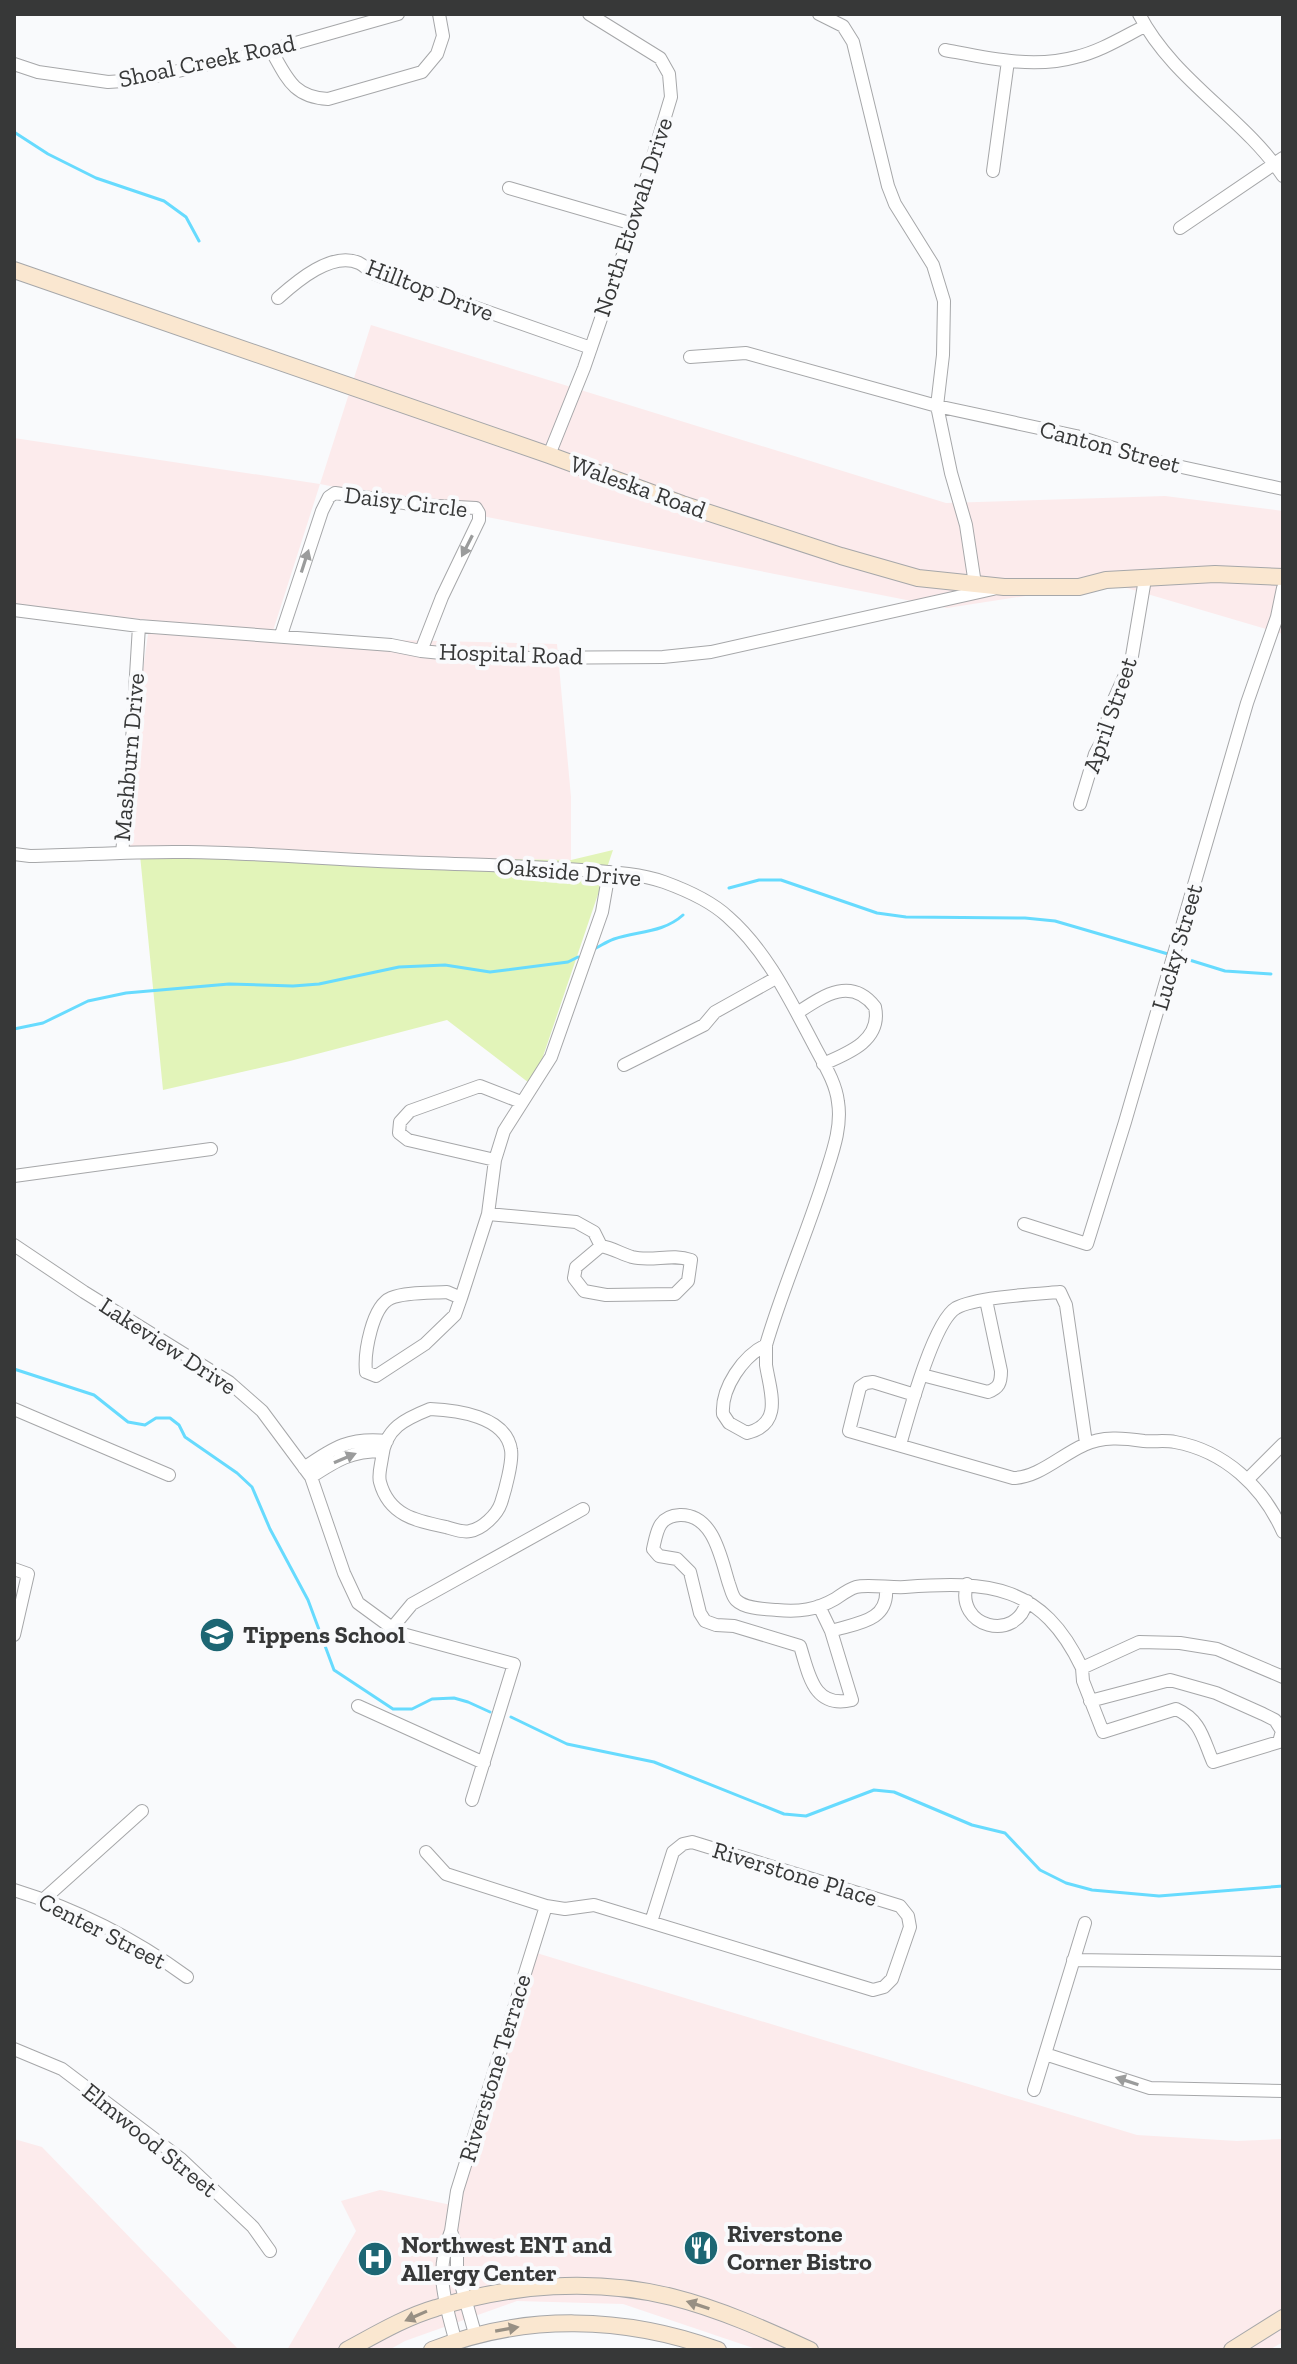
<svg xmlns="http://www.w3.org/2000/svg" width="1297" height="2364" font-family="'Zilla Slab',serif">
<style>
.commercial{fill:#fcebec}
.green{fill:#e2f4b9}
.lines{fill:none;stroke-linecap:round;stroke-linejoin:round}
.stream{stroke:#67dbfe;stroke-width:3}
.street-casing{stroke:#a6a7a9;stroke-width:14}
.secondary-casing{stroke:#a6a7a9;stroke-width:18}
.street{stroke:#fff;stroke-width:12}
.secondary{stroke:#fae7d0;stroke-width:16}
.oneway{fill:#9b9c9c}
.oneway2{fill:#989084}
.labels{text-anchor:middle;stroke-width:8;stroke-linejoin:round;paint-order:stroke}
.street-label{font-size:24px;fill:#373838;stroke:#f9fafc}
.poi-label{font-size:24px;font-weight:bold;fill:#373838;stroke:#f9fafc;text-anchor:start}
</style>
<rect width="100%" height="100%" fill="#f9fafc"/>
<path class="commercial" d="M 371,325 L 946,503 L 1165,496 L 1283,511 L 1283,634 L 1110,583 L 947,608 L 320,484 L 271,637 L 557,644 L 571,797 L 571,860 L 117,855 L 150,620 L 14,605 L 14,438 L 320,484 Z
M 530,1951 L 1137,2135 L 1237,2141 L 1283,2139 L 1283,2342 L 1269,2350 L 759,2350 L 623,2304 L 517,2301 L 405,2341 L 389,2350 L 287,2350 L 356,2231 L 341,2201 L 380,2190 L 456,2206 Z
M 14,2139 L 42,2147 L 239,2350 L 14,2350 Z"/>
<path class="green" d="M 613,850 L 533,1086 L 447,1020 L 290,1061 L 163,1090 L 140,855 L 571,860 Z"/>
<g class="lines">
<path class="stream" d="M 14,132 L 48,154 L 96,178 L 164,201 L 186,217 L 199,241
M 729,888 L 759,880 L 781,880 L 877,913 L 906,917 L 1025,918 L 1055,921 L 1168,954
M 596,948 C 602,945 608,941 614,939 C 638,931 663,933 683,915
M 1183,958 L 1225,971 L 1271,974
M 14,1029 L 43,1023 L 88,1001 L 126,993 L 229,984 L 293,986 L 319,984 L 399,967 L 445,965 L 490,972 L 568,962 L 578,957
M 14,1369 L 94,1395 L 128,1422 L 145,1425 L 156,1418 L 170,1418 L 179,1425 L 185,1437 L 237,1473 L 252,1487 L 270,1529 L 308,1600 L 334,1670 L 393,1709 L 412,1709 L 432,1699 L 454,1698 L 468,1702 L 490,1712
M 511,1717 L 567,1744 L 654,1762 L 784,1814 L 806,1816 L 874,1790 L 894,1792 L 972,1825 L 1005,1833 L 1040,1870 L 1066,1883 L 1092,1890 L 1159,1896 L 1283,1886"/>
<g class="street-casing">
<path id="street" d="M 819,14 L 843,26 L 853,42 L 888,186 L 895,204 L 933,265 L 944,301 L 943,355 L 937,406 L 951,473 L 966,525 L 975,584
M 1139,14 C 1173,80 1242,116 1283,176
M 271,50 C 287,78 293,97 328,99 L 422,72 L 437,54 L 443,36 L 439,14
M 945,50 C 987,58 1033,69 1076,57 C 1101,51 1123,37 1145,26
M 14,64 L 38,72 L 108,82 L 138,80 L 271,50 L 398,14
M 993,171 L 1008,61
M 509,188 L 633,224
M 1180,228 L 1283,158
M 278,298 C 297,281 332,251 359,263 C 365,266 369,271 375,274 C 388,280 403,283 417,287 L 591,348
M 690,357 L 746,353 L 937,406 L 1076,436 L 1154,461 L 1283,489
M 549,455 L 584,368 L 626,246 L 671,97 L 669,74 L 660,58 L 589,14
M 14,610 L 139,626 L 391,645 L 421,651 L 493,658 L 663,657 L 711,652 L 993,589
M 281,635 L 322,511 L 329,497 L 335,493 L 418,505 L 476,508 L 479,513 L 479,520 L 442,597 L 421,651
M 1080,804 L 1095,754 L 1102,741 L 1111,706 L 1131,662 L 1145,579
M 122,852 L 129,790 L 139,626
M 14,854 L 30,856 C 83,855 135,851 187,852 C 268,853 349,861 429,863 C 480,865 530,866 581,870 C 608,872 638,873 664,882 C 686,890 711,901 728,917 C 767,951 791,1002 815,1047 C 824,1064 836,1083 838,1102 C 842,1126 833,1151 826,1173 C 808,1231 783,1287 766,1345
M 797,1013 C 823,996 851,976 875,1007 C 882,1040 849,1053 823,1064
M 624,1065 L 704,1025 L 715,1012 L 776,978
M 495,1160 L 408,1140 L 399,1133 L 400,1122 L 410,1111 L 480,1086 L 521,1102
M 14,1176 L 211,1149
M 488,1214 L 576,1222 L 594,1232 L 601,1246
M 1024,1224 L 1087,1244 L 1125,1122 L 1247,703 L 1277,617 L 1283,588
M 14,1245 L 84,1292 L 229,1382 L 262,1411 L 311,1477 L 344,1573 L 358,1603 L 399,1633 L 514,1664 L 472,1800
M 601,1246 C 612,1248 622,1254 632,1257 C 652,1262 672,1253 691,1260 L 688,1281 L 675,1294 L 606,1295 L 584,1291 L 574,1278 L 576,1267 Z
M 447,1292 L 461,1298 L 455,1315 L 425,1344 L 376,1376 L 366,1372 C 364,1353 372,1306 391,1298 C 405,1292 432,1293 447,1292 Z
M 461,1298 L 488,1214 L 495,1160 L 504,1131 L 551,1057 L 602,912 L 609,872
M 766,1345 C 766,1351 766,1358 766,1365 C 770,1391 784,1424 747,1433 L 729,1423 L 723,1414 C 721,1388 743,1356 766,1345 Z
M 922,1375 L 988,1392 C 999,1388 1001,1383 1001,1371 L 986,1300
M 915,1395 L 873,1382 L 866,1383 L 860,1387 L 849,1431 L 1013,1478 C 1038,1478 1061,1455 1084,1445 C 1102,1436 1124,1438 1144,1441 C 1154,1442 1165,1440 1175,1442 C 1225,1451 1263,1487 1283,1532
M 14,1409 L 169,1475
M 430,1409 C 456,1410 506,1416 511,1450 C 513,1461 505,1491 501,1503 C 497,1515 482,1529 470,1531 C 463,1533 453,1529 446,1527 C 417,1521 389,1516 380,1482 C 378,1475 381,1465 382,1458 C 385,1428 405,1419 430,1409 Z
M 900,1445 C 908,1417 933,1322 956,1308 C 976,1297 1036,1294 1060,1292 L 1066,1305 L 1086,1443
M 304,1468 C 334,1447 350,1437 387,1441
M 311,1477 C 337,1460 351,1451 382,1451
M 1248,1479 L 1283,1444
M 14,1569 L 28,1574 L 14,1635
M 967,1584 C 954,1627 1017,1644 1027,1601
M 819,1606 L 831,1631 L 852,1700 C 813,1709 809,1674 800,1646 L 734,1626 L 716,1625 L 705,1621 L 700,1613 L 690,1572 L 677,1559 L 659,1556 L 653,1549 C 657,1532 658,1516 680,1515 C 714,1514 721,1559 729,1584 C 731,1589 732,1596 736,1600 C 745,1609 765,1609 777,1610 C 799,1612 816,1610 835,1599 C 841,1595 849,1589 856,1587 C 866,1584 892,1588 905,1587 C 989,1581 1042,1584 1082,1668
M 392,1628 L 412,1604 L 583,1509
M 831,1631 C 856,1623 889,1622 886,1588
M 1090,1701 L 1170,1680 L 1216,1693 L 1263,1714 L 1275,1720 L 1282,1731 L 1279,1742 L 1213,1762 C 1203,1739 1201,1720 1176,1709 L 1103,1732 L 1083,1681 L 1082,1668 L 1139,1642 L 1180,1643 L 1217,1649 L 1283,1677
M 358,1706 L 484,1763
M 426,1852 L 446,1874 L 546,1906 L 565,1909 L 594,1905 L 873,1990 L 884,1987 L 892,1979 L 910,1927 L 908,1916 L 900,1906 L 692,1842 L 683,1844 L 673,1852 L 651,1922
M 14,1890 C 76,1909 135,1939 187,1977
M 44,1899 L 142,1811
M 1073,1960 L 1283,1963
M 14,2049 L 62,2069 L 181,2159 L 253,2227 L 270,2251
M 1045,2054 L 1150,2088 L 1283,2091
M 1034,2090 L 1085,1923
M 451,2231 L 457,2191 L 546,1906
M 456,2343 C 445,2301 434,2273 451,2231 L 457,2250 L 457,2270 L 476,2337"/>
</g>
<g class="secondary-casing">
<path id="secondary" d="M 14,270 L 549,455 L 682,504 L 841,556 L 918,578 L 1004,587 L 1079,587 L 1106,580 L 1215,574 L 1283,577
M 347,2350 C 375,2335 405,2317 436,2308 C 511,2284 595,2278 672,2297 C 720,2309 766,2330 810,2350
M 432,2350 C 524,2313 625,2316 718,2350
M 1232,2350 L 1283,2318"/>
</g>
<use href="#street" class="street"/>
<use href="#secondary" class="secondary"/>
</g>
<defs><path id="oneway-solid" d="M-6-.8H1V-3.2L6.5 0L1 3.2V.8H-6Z" transform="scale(2)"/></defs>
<g class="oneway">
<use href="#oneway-solid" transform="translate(467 546) rotate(117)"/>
<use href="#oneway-solid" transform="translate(305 561) rotate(-72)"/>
<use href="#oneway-solid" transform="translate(345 1458) rotate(-23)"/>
<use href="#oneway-solid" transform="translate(1127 2081) rotate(-162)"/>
</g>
<g class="oneway2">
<use href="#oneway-solid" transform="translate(698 2305) rotate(-162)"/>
<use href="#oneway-solid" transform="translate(416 2316) rotate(156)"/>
<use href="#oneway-solid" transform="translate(507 2329) rotate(-10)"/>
</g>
<defs>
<g id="school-disc" transform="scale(1.8)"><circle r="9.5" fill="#1d6673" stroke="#f9fafc"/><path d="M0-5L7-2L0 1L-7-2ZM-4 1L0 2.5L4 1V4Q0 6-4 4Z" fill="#fff"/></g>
<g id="restaurant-disc" transform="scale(1.8)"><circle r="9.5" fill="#1d6673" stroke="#f9fafc"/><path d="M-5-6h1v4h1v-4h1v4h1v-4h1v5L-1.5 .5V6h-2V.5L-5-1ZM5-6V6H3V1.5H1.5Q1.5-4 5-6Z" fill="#fff"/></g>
<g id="hospital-disc" transform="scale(1.8)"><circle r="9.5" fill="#1d6673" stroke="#f9fafc"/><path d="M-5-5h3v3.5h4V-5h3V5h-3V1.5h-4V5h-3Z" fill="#fff"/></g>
</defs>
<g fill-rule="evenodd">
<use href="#school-disc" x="217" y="1635"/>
<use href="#restaurant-disc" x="701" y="2248"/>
<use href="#hospital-disc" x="375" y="2259"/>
</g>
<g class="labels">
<g class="street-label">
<text transform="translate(207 61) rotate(-12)" y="8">Shoal Creek Road</text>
<text transform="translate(633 217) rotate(-72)" y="8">North Etowah Drive</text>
<text transform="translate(430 290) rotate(21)" y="8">Hilltop Drive</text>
<text transform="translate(1110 447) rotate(15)" y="8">Canton Street</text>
<text transform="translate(638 487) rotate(20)" y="8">Waleska Road</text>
<text transform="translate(406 502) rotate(7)" y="8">Daisy Circle</text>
<text transform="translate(511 654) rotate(2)" y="8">Hospital Road</text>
<text transform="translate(1110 715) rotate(-71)" y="8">April Street</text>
<text transform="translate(129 757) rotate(-85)" y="8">Mashburn Drive</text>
<text transform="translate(569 872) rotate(5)" y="8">Oakside Drive</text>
<text transform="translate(1177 947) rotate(-74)" y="8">Lucky Street</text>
<text transform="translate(168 1346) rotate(33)" y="8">Lakeview Drive</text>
<text transform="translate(795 1874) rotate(17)" y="8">Riverstone Place</text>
<text transform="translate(102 1931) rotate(27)" y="8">Center Street</text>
<text transform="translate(495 2068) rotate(-73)" y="8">Riverstone Terrace</text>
<text transform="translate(150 2140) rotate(39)" y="8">Elmwood Street</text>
</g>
<g class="poi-label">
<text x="243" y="1643">Tippens School</text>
<text x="727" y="2242">Riverstone<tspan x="727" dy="28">Corner Bistro</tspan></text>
<text x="401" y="2253">Northwest ENT and<tspan x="401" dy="28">Allergy Center</tspan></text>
</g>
</g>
<rect width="1297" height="2364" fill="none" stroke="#373838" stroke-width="32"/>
</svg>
